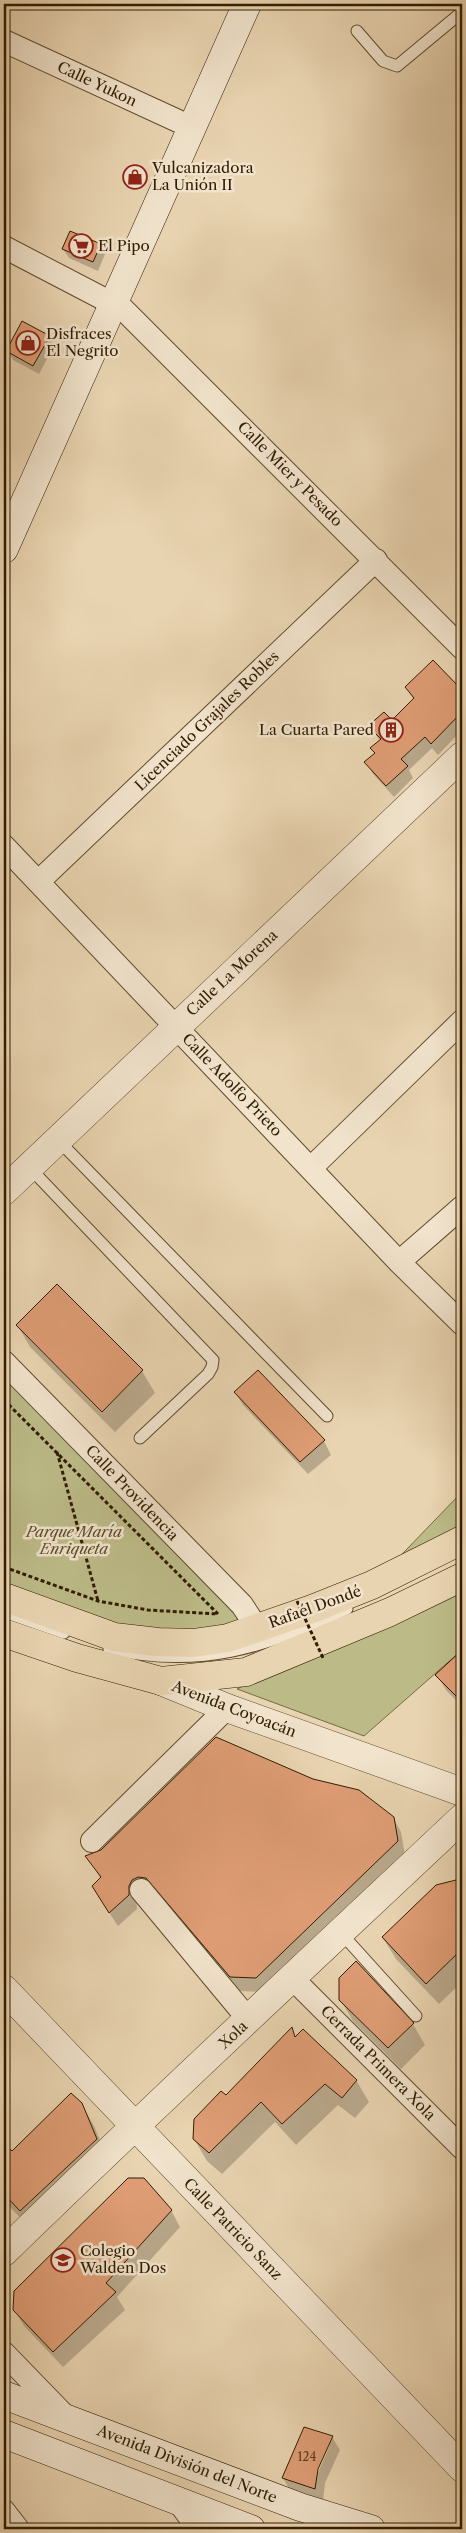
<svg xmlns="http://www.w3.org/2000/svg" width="466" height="2533" font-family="'Libre Caslon Text',serif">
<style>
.green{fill:#bcbb88;stroke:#766c44}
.shadow{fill:#0003;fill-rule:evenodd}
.building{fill:#df9d75;stroke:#311d00}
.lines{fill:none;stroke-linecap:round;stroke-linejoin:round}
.service-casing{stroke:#5f4b2c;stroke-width:13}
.minor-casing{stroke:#5f4b2c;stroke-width:24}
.tertiary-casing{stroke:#5f4b2c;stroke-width:29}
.secondary-casing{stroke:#311d00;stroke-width:29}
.primary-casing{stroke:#311d00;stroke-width:29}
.path{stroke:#311d00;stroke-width:3;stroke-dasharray:4 2.5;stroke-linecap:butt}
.service{stroke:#f1e3cc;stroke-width:11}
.minor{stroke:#f1e3cc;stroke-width:22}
.tertiary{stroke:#f1e3cc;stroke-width:28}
.secondary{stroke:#f1e3cc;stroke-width:28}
.primary{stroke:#e9d4b1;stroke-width:28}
.path-bridge{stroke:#311d00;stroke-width:3;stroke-dasharray:4 2.5;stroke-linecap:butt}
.labels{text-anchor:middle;stroke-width:5;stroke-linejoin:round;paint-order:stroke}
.number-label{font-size:12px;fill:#5c3d1d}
.street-label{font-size:15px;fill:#311d00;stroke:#f1e3cc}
.poi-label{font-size:15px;fill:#311d00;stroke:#f1e3cc;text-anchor:start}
.park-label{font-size:15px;font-style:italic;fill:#5b4c29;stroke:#f1e3cc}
</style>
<rect width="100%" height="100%" fill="#e9d4b1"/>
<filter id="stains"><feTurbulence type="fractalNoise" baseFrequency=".004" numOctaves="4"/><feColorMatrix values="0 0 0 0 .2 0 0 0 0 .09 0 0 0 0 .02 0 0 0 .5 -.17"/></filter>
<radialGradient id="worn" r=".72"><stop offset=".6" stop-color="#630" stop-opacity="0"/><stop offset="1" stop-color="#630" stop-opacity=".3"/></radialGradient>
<path class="green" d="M 4,1368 L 247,1623 L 152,1635 L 4,1590 Z
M 462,1492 L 462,1534 L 379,1578 Z
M 462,1582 L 462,1650 L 364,1736 L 237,1689 Z"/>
<path class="shadow" d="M 100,245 L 105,254 L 98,271 L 69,258 L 63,249 Z
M 49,337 L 54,346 L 39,374 L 13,360 L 8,351 Z
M 433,662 L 462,692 L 462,730 L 438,755 L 432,748 L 409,770 L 413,778 L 394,797 L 373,774 L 366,762 L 375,754 L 372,748 L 380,741 L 370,726 L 392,721 L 414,700 L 406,687 Z
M 57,1286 L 142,1371 L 155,1393 L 115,1432 L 30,1347 L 18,1326 Z
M 258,1372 L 324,1441 L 331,1455 L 308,1474 L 243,1405 L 235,1392 Z
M 462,1652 L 462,1707 L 446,1690 L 437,1675 Z
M 393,1817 L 401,1832 L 405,1855 L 264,1992 L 239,1991 L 156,1891 L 136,1899 L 137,1909 L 118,1926 L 101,1900 L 101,1879 L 87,1857 Z
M 456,1881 L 462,1889 L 462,1982 L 439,2004 L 396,1959 L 383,1938 Z
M 340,1999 L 413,2024 L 425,2045 L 401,2069 L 353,2021 Z
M 291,2030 L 296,2038 L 356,2080 L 369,2102 L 355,2118 L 338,2105 L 296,2145 L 275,2122 L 222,2174 L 207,2161 L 194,2139 L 226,2097 Z
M 81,2103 L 94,2126 L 109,2161 L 34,2232 L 4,2201 L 4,2145 L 12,2153 Z
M 171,2210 L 180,2227 L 117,2297 L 125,2310 L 63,2367 L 24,2326 L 14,2309 Z
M 332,2437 L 340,2450 L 325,2483 L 323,2502 L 291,2492 L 283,2478 ZM 327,2445 L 330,2445 L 317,2475 L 315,2474 Z"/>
<path class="building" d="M 70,231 L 101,244 L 93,262 L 62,249 Z
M 22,321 L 50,336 L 33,366 L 6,351 Z
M 433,660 L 462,690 L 462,712 L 431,744 L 425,737 L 401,759 L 408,766 L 386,786 L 364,762 L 375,753 L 370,748 L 381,739 L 368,726 L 384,712 L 392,720 L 414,698 L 405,687 Z
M 57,1284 L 143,1370 L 102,1412 L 16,1325 Z
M 258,1370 L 325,1440 L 300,1462 L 234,1392 Z
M 462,1650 L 462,1702 L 435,1675 Z
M 216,1737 L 313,1779 L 359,1790 L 394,1817 L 398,1841 L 256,1978 L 230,1977 L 146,1878 L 138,1877 L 132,1880 L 129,1886 L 129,1895 L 109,1913 L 92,1886 L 101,1877 L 85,1856 L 101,1850 Z
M 456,1880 L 462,1887 L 462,1949 L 426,1984 L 382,1937 L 436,1885 Z
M 356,1961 L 414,2023 L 388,2048 L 339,2000 L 339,1978 Z
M 292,2027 L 295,2037 L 303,2029 L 357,2080 L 342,2098 L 325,2084 L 282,2124 L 261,2102 L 209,2153 L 193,2139 L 194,2119 L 221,2091 L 226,2095 Z
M 71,2093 L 82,2103 L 97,2139 L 20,2211 L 4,2194 L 4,2143 L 12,2151 Z
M 128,2178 L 144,2178 L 172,2210 L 106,2283 L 116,2292 L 53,2352 L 13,2310 L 14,2291 Z
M 304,2427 L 333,2436 L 318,2469 L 315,2489 L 282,2478 Z"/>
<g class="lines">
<g class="service-casing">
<path id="service" d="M 357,31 L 383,61 L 397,66 L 462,12
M 58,1140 L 327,1416
M 29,1167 L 213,1360 L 212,1367 L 208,1374 L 140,1438
M 4,1612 L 64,1633
M 109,1649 C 202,1669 264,1648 347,1609
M 341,1933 L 416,2016"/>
</g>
<g class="minor-casing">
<path id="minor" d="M 4,41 L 191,127
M 4,247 L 123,309 L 462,648
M 4,846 L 399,1262 L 462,1324
M 38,882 L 376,560
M 311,1168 L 462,1021
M 399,1262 L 462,1207
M 4,1362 L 242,1605 L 257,1628
M 92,1841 L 227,1708
M 141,1890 L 249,2020
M 293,1979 L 462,2148
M 4,2353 L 66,2417
M 178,2501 L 198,2529
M 4,2511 L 18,2529"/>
</g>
<g class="tertiary-casing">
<path id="tertiary" d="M 4,1191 L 462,756
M 161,1681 L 227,1708 L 462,1792
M 4,1989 L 462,2468
M 4,2252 C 155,2105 309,1962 462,1818"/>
</g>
<g class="secondary-casing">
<path id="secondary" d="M 4,549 L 247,4
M 4,2395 L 300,2507 L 371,2529
M 4,2434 L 251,2529"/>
</g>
<g class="primary-casing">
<path id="primary" d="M 4,1597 L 114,1637 L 158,1642 L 193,1643 L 228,1638 L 312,1609 L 372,1585 L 462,1540
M 4,1633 L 77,1658 L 161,1681 L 246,1672 L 390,1612 L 462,1577"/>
</g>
<path class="path" d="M 4,1400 L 218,1614
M 57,1452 L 98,1601
M 4,1567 L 98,1601 L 148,1610 L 218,1614"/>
<use href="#service" class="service"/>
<use href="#minor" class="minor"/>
<use href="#tertiary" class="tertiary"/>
<use href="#secondary" class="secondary"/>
<use href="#primary" class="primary"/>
<path class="path-bridge" d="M 297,1601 L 323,1658"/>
</g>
<defs>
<g id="shop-ring" transform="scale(1.25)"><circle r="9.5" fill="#f1e3cc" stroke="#8f2418" stroke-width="1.5"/><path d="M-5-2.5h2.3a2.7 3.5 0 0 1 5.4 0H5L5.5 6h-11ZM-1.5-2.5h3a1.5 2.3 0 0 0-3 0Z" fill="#8f2418"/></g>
<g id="supermarket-ring" transform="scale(1.25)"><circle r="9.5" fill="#f1e3cc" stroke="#8f2418" stroke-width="1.5"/><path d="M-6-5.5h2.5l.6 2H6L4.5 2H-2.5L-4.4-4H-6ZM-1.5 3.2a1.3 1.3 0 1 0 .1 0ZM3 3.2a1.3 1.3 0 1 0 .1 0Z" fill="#8f2418"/></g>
<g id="building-ring" transform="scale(1.25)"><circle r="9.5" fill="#f1e3cc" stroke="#8f2418" stroke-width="1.5"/><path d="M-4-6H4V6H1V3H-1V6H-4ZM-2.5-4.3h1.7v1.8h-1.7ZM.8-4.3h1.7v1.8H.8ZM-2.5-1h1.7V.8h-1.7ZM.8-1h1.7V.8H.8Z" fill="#8f2418"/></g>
<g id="school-ring" transform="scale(1.25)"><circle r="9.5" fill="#f1e3cc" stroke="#8f2418" stroke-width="1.5"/><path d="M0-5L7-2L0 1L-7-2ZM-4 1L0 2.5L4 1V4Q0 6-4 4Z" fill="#8f2418"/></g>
</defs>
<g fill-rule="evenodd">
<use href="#shop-ring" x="135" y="177"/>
<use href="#supermarket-ring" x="81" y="246"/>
<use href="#shop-ring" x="28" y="343"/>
<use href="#building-ring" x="391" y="730"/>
<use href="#school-ring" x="63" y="2260"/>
</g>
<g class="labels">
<g class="number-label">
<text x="307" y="2461">124</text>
</g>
<g class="street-label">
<text transform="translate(97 84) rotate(25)" y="5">Calle Yukon</text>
<text transform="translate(290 474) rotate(45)" y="5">Calle Mier y Pesado</text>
<text transform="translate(207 721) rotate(-44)" y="5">Licenciado Grajales Robles</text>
<text transform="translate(232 973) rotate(-43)" y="5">Calle La Morena</text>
<text transform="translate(232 1085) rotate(46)" y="5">Calle Adolfo Prieto</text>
<text transform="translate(132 1493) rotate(46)" y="5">Calle Providencia</text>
<text transform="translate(315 1607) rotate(-20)" y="5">Rafaél Dondé</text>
<text transform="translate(234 1709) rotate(21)" y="5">Avenida Coyoacán</text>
<text transform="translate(233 2035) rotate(-43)" y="5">Xola</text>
<text transform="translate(378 2063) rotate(45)" y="5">Cerrada Primera Xola</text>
<text transform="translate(233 2229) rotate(46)" y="5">Calle Patricio Sanz</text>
<text transform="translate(187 2464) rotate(21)" y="5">Avenida División del Norte</text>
</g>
<g class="poi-label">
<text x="152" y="173">Vulcanizadora<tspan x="152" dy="17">La Unión II</tspan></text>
<text x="98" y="251">El Pipo</text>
<text x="46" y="339">Disfraces<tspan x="46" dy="17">El Negrito</tspan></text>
<text x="374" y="735" text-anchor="end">La Cuarta Pared</text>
<text x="80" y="2256">Colegio<tspan x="80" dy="17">Walden Dos</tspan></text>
</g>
<g class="park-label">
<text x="74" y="1537">Parque María<tspan x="74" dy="17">Enriqueta</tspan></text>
</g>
</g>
<rect width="466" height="2533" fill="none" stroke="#e9d4b1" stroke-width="20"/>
<rect x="5" y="5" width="456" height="2523" fill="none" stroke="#311d00" stroke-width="2.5"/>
<rect x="10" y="10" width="446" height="2513" fill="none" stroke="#311d00"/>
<rect width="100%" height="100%" filter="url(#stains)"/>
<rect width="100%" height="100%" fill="url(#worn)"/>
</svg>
